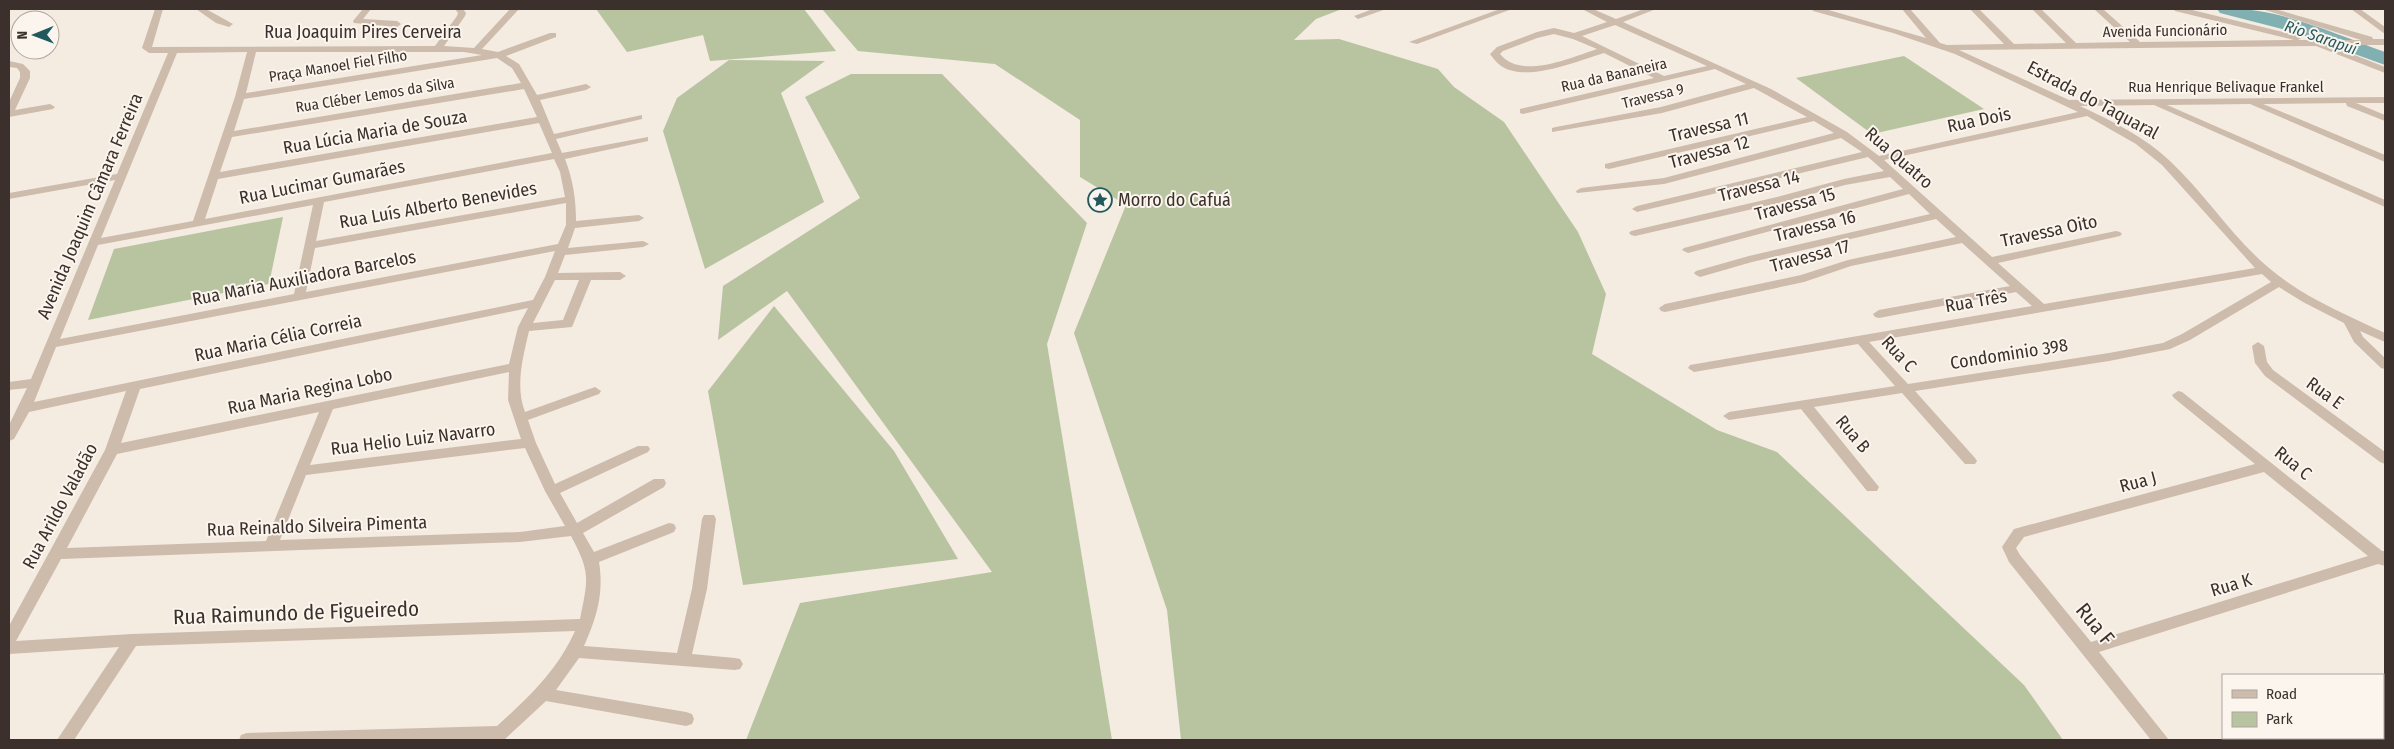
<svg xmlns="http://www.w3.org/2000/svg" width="2394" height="749" font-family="'Fira Sans Condensed',sans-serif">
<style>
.green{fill:#b8c4a0}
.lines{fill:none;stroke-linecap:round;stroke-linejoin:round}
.river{fill:#7fb0b2;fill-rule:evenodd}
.minor{fill:#cdbbac;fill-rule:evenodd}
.labels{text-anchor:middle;stroke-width:4;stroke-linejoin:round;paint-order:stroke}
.far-street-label{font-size:15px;fill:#3b302b;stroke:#fbf5ee}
.far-water-label{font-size:16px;font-style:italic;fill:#1f5a5e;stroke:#fbf5ee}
.street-label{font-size:18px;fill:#3b302b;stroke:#fbf5ee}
.poi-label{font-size:18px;fill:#3b302b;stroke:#fbf5ee;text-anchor:start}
.near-street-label{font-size:21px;fill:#3b302b;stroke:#fbf5ee}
</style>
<rect width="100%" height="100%" fill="#f4ebe1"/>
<path class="green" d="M 596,9 L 804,9 L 836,51 L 710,61 L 703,35 L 627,52 Z
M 822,9 L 1342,9 L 1316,19 L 1294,40 L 1339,39 L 1438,69 L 1454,87 L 1504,122 L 1578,232 L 1606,294 L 1592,354 L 1717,430 L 1777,452 L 2024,685 L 2063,740 L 1181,740 L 1167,610 L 1074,333 L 1126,205 L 1080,177 L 1080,120 L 995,64 L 858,51 Z
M 1904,56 L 1984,109 L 1872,134 L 1796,78 Z
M 729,60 L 825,61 L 781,93 L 824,202 L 705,269 L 663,131 L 677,98 Z
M 851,74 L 942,74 L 1087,223 L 1047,344 L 1112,740 L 746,740 L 800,603 L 992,572 L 787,291 L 718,340 L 723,286 L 860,198 L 805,97 Z
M 283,217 L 269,284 L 88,320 L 114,249 Z
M 774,306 L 894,451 L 958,559 L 743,585 L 708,391 Z"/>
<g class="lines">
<path class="river" d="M 2217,9 C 2275,5 2332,33 2385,52 L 2385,65 L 2294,32 L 2220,13 Z"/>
<path class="minor" d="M 155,9 L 163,9 L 152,47 L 435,46 L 457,16 L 458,13 L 455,9 L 463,9 L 466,13 L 465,16 L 444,46 L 474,48 L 510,9 L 519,9 L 482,49 L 498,52 L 550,33 L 556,33 L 556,37 L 506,56 L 519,64 L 537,95 L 586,84 L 591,87 L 586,90 L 540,100 L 554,134 L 642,115 L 642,119 L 556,139 L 562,153 L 648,137 L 648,141 L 565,159 C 573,180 576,199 576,221 L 639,215 L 644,218 L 639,221 L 575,228 L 568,248 L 643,241 L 649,244 L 643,247 L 565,255 L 558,273 L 620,272 L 626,276 L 620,280 L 591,280 L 572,327 L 529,331 C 523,357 515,386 525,412 L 595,387 L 601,391 L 599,394 L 528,420 L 536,443 L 555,484 L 638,446 L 648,446 L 650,449 L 648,452 L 560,493 L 577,523 L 654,479 L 664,479 L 666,483 L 664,487 L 583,533 L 594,552 L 669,523 L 674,524 L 676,528 L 674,532 L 599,562 C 604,593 597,617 584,646 L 677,653 L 692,589 L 702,519 L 704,515 L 714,515 L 716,519 L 707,589 L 692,654 L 735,658 L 740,659 L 743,664 L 740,669 L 735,670 L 579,658 L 556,690 L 686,712 L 692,714 L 694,719 L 692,724 L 686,726 L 546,701 L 504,740 L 239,740 L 241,735 L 247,733 L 497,726 C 529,697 557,671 575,631 L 136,646 L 74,740 L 57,740 L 119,647 L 9,654 L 9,626 L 105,450 L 126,391 L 29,412 L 14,439 L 9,441 L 9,425 L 27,388 L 9,390 L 9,382 L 31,379 L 115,180 L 9,199 L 9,193 L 117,174 L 168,53 L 149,53 L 142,48 ZM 247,52 L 235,97 L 193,221 L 101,238 L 177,53 ZM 256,52 L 464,52 L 482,55 L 246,93 ZM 497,58 L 512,68 L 521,83 L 234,131 L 244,99 ZM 524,89 L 537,117 L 220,172 L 232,137 ZM 539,123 L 552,153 L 205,219 L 218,179 ZM 554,159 L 560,172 L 565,197 L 316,241 L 324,202 ZM 566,203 L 566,225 L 558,244 L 306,292 L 315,248 ZM 313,205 L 294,294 L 60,339 L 98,245 ZM 555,251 L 545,277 L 533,300 L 34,402 L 56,347 ZM 555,280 L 579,280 L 563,320 L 533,323 ZM 528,308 L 518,327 L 509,364 L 121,443 L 140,389 ZM 509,372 L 508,400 L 521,439 L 310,465 L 333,409 ZM 319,412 L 266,541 L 67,548 L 117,454 ZM 525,448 L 545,491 L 565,526 L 520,532 L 280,540 L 306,475 ZM 571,536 C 591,573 588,579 580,619 L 132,634 L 16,641 L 61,559 L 520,542 Z
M 196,9 L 206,9 L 233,24 L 229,27 L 216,23 Z
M 363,9 L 371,9 L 363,19 L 397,21 L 401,24 L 397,27 L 354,23 L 353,21 Z
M 1373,9 L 1386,9 L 1358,19 L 1354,16 Z
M 1500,9 L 1512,9 L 1417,44 L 1409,42 Z
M 1582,9 L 1593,9 L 1616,19 L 1644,9 L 1656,9 L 1623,22 L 1771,89 L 1847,132 L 1879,156 L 2078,112 L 1955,54 L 1893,33 L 1813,11 L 1812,9 L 1825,9 L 1926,38 L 1902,9 L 1910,9 L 1940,43 L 1947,45 L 2004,44 L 1970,9 L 1979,9 L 2014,44 L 2066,43 L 2032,9 L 2041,9 L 2076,43 L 2130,42 L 2094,9 L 2103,9 L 2140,42 L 2294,40 L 2175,11 L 2174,9 L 2188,9 L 2299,36 L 2301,38 L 2298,40 L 2361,40 L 2262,9 L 2275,9 L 2372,37 L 2373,39 L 2385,39 L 2385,45 L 2329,45 L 2385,67 L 2385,73 L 2316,46 L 1959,50 L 2069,100 L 2385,97 L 2385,103 L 2356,103 L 2385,115 L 2385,121 L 2347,106 L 2346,103 L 2263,104 L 2385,155 L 2385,162 L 2250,104 L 2167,105 L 2385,200 L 2385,207 L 2154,105 L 2080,106 C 2112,121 2145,137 2171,162 C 2206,195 2232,237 2269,268 C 2303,297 2345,314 2385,333 L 2385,342 L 2360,331 L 2363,337 L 2385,358 L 2385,369 L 2381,368 L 2354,342 L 2344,323 L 2303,302 L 2279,287 L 2190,340 L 2170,349 L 2109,361 L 1915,391 L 1975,458 L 1977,461 L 1975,464 L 1965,464 L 1902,393 L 1814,407 L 1879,487 L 1877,491 L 1867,491 L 1801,409 L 1729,420 L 1723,416 L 1729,412 L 1895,386 L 1858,344 L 1694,372 L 1688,368 L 1690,365 L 2032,306 L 2016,292 L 1879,318 L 1875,317 L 1873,314 L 1879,310 L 2010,286 L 1962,243 L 1851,266 L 1804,282 L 1665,312 L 1661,311 L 1659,308 L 1665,304 L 1801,275 L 1848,260 L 1956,237 L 1936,219 L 1752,262 L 1700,277 L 1696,275 L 1694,273 L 1696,271 L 1749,256 L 1930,214 L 1909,194 L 1688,253 L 1682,250 L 1684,248 L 1903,189 L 1890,177 L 1845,185 L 1779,203 L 1635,236 L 1631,235 L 1629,233 L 1631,231 L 1777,197 L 1844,179 L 1884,171 L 1868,157 L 1637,212 L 1632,209 L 1637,206 L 1862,152 L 1841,138 L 1664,184 L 1577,193 L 1576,191 L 1581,188 L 1664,178 L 1834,133 L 1814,121 L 1609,169 L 1605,168 L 1605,164 L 1807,117 L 1754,88 L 1662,113 L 1552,132 L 1552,128 L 1556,127 L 1661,107 L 1746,84 L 1715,69 L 1523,114 L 1520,113 L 1520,109 L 1654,78 L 1604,53 C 1577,61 1527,83 1501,66 C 1497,63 1493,58 1490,54 L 1497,47 L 1537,32 L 1554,28 L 1574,33 L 1607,22 ZM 1615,25 L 1707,66 L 1664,76 L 1582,36 ZM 1554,34 L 1573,39 L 1597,49 C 1570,58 1521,80 1500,54 L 1503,51 L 1537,38 ZM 2087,116 L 2136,144 L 2162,165 L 2255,268 L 2044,304 L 1998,263 L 2120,236 L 2122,234 L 2120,232 L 2116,231 L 1992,257 L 1884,160 ZM 2262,274 L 2271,282 L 2182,334 L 2163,343 L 2109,353 L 1908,384 L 1869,342 Z
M 2351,9 L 2360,9 L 2385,27 L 2385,34 Z
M 9,61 L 23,64 L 30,71 L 30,78 L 15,110 L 50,104 L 55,107 L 53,109 L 9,117 L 9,102 L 20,78 L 20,72 L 17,68 L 9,67 Z
M 2258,342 L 2264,346 L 2267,362 L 2273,370 L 2385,452 L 2385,464 L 2380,462 L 2265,376 L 2255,363 L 2252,346 Z
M 2178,391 L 2182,392 L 2382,551 L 2385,551 L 2385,566 L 2378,564 L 2099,652 L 2169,740 L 2151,740 L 2009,562 L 2002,547 L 2014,529 L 2255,464 L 2174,398 L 2172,395 ZM 2264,472 L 2368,556 L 2091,642 L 2020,555 L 2016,548 L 2024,537 Z
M 2385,700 L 2385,714 L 2383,715 L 2383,701 Z
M 2281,738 L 2303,738 L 2302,740 L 2280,740 Z"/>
</g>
<defs>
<g id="sight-ring" transform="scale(1.25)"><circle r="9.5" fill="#fbf5ee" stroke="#1f5a5e" stroke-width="1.5"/><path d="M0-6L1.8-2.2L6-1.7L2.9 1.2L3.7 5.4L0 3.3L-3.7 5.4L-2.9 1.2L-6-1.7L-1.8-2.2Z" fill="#1f5a5e"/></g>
</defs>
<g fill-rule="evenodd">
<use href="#sight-ring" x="1100" y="200"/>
</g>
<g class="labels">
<g class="far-street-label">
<text transform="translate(2165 31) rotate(-1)" y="5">Avenida Funcionário</text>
<text transform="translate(338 66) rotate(-9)" y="5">Praça Manoel Fiel Filho</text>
<text transform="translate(1614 75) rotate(-13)" y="5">Rua da Bananeira</text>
<text x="2226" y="92">Rua Henrique Belivaque Frankel</text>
<text transform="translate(375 95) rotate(-9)" y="5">Rua Cléber Lemos da Silva</text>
<text transform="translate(1653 96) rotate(-14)" y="5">Travessa 9</text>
</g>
<g class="far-water-label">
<text transform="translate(2321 37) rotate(19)" y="6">Rio Sarapuí</text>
</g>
<g class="street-label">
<text x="363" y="38">Rua Joaquim Pires Cerveira</text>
<text transform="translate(2093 100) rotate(28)" y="6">Estrada do Taquaral</text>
<text transform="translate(1979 120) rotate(-12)" y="6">Rua Dois</text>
<text transform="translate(1709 127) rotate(-13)" y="6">Travessa 11</text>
<text transform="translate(375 132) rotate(-10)" y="6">Rua Lúcia Maria de Souza</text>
<text transform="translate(1709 152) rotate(-15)" y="6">Travessa 12</text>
<text transform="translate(1899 158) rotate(41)" y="6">Rua Quatro</text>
<text transform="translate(322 182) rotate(-11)" y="6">Rua Lucimar Gumarães</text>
<text transform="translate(1759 186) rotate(-14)" y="6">Travessa 14</text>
<text transform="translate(1795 204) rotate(-15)" y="6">Travessa 15</text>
<text transform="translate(438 205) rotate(-10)" y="6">Rua Luís Alberto Benevides</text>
<text transform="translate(90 206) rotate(-67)" y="6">Avenida Joaquim Câmara Ferreira</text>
<text transform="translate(1815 226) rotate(-14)" y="6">Travessa 16</text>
<text transform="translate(2049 231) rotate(-12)" y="6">Travessa Oito</text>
<text transform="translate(1810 256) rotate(-15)" y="6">Travessa 17</text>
<text transform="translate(304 278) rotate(-11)" y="6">Rua Maria Auxiliadora Barcelos</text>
<text transform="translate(1976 301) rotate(-10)" y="6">Rua Três</text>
<text transform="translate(278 338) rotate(-12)" y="6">Rua Maria Célia Correia</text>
<text transform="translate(1899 354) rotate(47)" y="6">Rua C</text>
<text transform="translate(2009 354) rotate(-9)" y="6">Condominio 398</text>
<text transform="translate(310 391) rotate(-12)" y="6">Rua Maria Regina Lobo</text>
<text transform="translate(2325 393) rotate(36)" y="6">Rua E</text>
<text transform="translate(1853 434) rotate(50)" y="6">Rua B</text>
<text transform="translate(413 439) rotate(-7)" y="6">Rua Helio Luiz Navarro</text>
<text transform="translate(2293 463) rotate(39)" y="6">Rua C</text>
<text transform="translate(2138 482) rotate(-15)" y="6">Rua J</text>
<text transform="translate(60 506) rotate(-62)" y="6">Rua Arildo Valadão</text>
<text transform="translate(317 526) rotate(-2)" y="6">Rua Reinaldo Silveira Pimenta</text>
<text transform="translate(2231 585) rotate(-17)" y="6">Rua K</text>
</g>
<g class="poi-label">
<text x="1118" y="206">Morro do Cafuá</text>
</g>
<g class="near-street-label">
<text transform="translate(296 613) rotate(-2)" y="7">Rua Raimundo de Figueiredo</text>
<text transform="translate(2095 624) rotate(51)" y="7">Rua F</text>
</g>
</g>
<rect width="2394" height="749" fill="none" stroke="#3b302b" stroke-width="20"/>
<rect x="2222" y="674" width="162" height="65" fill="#fbf5ee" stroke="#aea6a0"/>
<rect x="2232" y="690" width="25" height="8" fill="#cdbbac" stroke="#aea6a0"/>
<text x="2266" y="699" font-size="15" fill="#3b302b">Road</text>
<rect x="2232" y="712" width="25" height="15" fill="#b8c4a0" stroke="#aea6a0"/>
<text x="2266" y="724" font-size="15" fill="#3b302b">Park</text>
<g transform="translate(35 35) rotate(269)"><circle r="24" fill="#fbf5ee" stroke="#aea6a0"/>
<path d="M0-4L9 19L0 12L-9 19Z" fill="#1f5a5e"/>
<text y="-8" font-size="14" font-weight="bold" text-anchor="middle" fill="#3b302b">N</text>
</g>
</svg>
